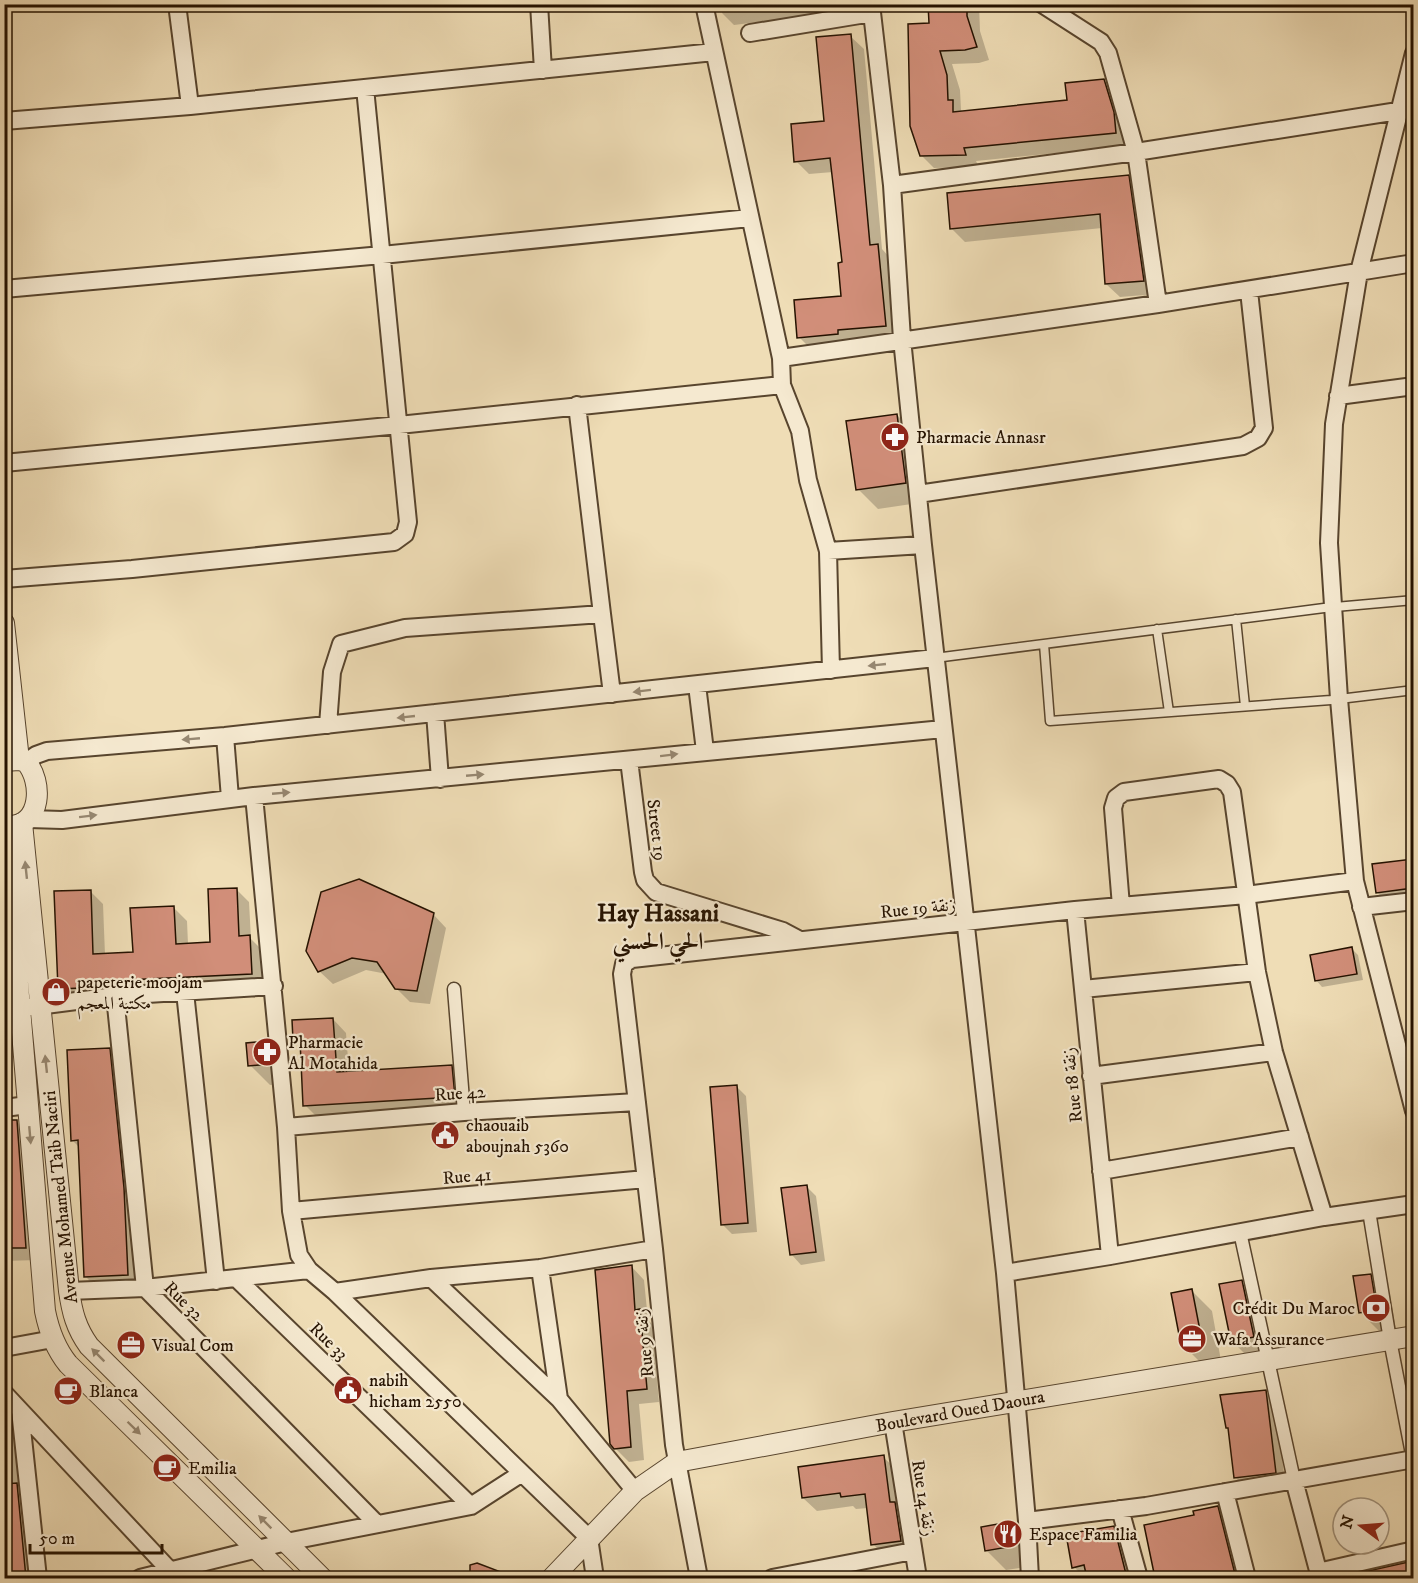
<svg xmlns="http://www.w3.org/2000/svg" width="1418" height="1583" font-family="'IM FELL DW Pica',Amiri,serif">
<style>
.shadow{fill:#0003}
.building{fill:#d18e79;stroke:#251200;stroke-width:1.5}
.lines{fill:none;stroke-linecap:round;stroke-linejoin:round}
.service-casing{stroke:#58452e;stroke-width:11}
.pedestrian-casing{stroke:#58452e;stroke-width:15}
.minor-casing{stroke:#58452e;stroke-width:20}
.tertiary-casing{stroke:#58452e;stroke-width:22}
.service{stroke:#f5e9d0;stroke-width:8}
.pedestrian{stroke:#f5e9d0;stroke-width:12}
.minor{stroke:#f5e9d0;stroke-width:16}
.tertiary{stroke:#f5e9d0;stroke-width:20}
.oneway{fill:#978872}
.labels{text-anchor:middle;stroke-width:4.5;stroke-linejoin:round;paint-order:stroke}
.poi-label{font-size:18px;fill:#251200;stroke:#f5e9d0;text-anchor:start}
.street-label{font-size:18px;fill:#251200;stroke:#f5e9d0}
.district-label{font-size:24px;font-weight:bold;fill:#251200;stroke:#f5e9d0}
</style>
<rect width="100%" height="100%" fill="#efddb6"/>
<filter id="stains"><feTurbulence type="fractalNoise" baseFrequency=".00333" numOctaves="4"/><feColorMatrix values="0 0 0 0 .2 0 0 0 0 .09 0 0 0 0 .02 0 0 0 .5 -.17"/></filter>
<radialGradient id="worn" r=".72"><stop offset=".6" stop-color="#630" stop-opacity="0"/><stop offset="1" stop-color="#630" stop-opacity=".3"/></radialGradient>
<path class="shadow" d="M 721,4 L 862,4 L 863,9 L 734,25 L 722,13 Z
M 930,4 L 979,4 L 980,31 L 989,60 L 979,63 L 952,64 L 960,90 L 961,110 L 963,112 L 1068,101 L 1104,80 L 1117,94 L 1128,146 L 976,161 L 979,167 L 934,168 L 921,155 L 930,25 Z
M 850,36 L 864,49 L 882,249 L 891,259 L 899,339 L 812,350 L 799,337 L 843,297 L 844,264 L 833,172 L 809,174 L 796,161 L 825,123 Z
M 1128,176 L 1142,190 L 1157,294 L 1120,297 L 1106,284 L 1102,228 L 965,242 L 952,229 Z
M 897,415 L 917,435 L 925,502 L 878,509 L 858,489 Z
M 1414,860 L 1414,894 L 1383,898 L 1377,892 L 1374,865 Z
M 236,889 L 249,902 L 251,939 L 262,950 L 264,986 L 73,1002 L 60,988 L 90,891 L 103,904 L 105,955 L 134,954 L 173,907 L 187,921 L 188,944 L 212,943 Z
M 433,914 L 446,928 L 430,1004 L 410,1002 L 396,988 L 387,974 L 366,970 L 333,984 L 319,971 Z
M 1352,949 L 1358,955 L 1363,980 L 1322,987 L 1316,980 Z
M 333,1019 L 346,1033 L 349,1072 L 451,1067 L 465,1080 L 467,1110 L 318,1118 L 305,1105 L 302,1047 L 294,1040 Z
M 267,1043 L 287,1063 L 289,1084 L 270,1085 L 250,1065 Z
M 109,1049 L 123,1063 L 140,1288 L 99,1290 L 85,1276 L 80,1148 L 72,1140 Z
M 736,1086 L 746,1096 L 757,1232 L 732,1234 L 722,1224 Z
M 4,1119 L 16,1121 L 30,1135 L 39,1260 L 4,1261 Z
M 806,1186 L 816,1196 L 825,1261 L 801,1265 L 792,1255 Z
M 631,1266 L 644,1280 L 648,1320 L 652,1324 L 659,1402 L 639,1404 L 644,1460 L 629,1462 L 615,1448 Z
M 1370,1275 L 1390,1295 L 1396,1330 L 1380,1332 L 1360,1312 Z
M 1241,1281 L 1261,1301 L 1274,1357 L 1252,1361 L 1232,1341 Z
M 1192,1291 L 1212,1311 L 1221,1361 L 1203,1365 L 1183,1345 Z
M 1414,1389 L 1414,1401 L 1410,1394 Z
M 1265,1391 L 1275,1401 L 1285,1482 L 1245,1487 L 1235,1477 L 1230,1431 L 1227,1427 Z
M 9,1417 L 23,1431 L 37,1578 L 4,1578 L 4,1418 Z
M 883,1457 L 897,1470 L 914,1554 L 886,1557 L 873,1544 L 868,1508 L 856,1509 L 853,1506 L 817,1511 L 803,1498 Z
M 1217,1508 L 1231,1521 L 1245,1578 L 1156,1578 L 1146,1526 L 1195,1516 Z
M 1009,1524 L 1029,1544 L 1033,1566 L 1006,1570 L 986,1550 Z
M 1113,1527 L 1125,1539 L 1134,1578 L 1080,1578 L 1078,1571 L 1074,1567 Z
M 1414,1563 L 1414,1578 L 1366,1578 L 1366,1573 Z
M 471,1566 L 503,1574 L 508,1578 L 471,1578 Z"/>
<path class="building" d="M 928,4 L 967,4 L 967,16 L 977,47 L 965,50 L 940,51 L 947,75 L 948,100 L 953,100 L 953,112 L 1067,100 L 1065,83 L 1104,79 L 1114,112 L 1116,133 L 964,148 L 966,155 L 920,156 L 910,126 L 908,24 L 929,23 Z
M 851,34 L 870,245 L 878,244 L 886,326 L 838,330 L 838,334 L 797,338 L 794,300 L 841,296 L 838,263 L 842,262 L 830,158 L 794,162 L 791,124 L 824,121 L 816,37 Z
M 1129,175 L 1144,281 L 1105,284 L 1100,214 L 950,229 L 947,193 Z
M 897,414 L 906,483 L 856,490 L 846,421 Z
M 1413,859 L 1413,888 L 1376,893 L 1372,864 Z
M 359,879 L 434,913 L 417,991 L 395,989 L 377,962 L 352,958 L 318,972 L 306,951 L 321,892 Z
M 237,888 L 239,936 L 250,935 L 252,974 L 105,981 L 105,987 L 58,989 L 54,891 L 91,890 L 93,954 L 133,952 L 130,908 L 174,906 L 176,944 L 210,942 L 208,889 Z
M 1352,947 L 1357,974 L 1315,981 L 1310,955 Z
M 333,1018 L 337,1072 L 452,1065 L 455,1097 L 303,1106 L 300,1040 L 293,1040 L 292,1020 Z
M 267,1041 L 269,1064 L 248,1066 L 246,1043 Z
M 110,1048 L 124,1188 L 128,1275 L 84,1277 L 78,1140 L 71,1141 L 67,1050 Z
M 737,1085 L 748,1223 L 721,1225 L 710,1087 Z
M 4,1120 L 17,1120 L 26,1248 L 4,1248 Z
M 807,1185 L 816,1252 L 790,1255 L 781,1188 Z
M 632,1265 L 635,1310 L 640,1309 L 647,1389 L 627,1391 L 631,1447 L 614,1449 L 610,1444 L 595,1270 Z
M 1371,1274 L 1377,1310 L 1359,1313 L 1353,1276 Z
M 1242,1280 L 1254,1337 L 1231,1342 L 1219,1284 Z
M 1192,1289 L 1202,1341 L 1181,1345 L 1171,1293 Z
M 1266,1390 L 1276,1473 L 1234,1478 L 1228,1428 L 1226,1428 L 1220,1395 Z
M 884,1455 L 890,1502 L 895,1502 L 901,1541 L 871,1545 L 865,1494 L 841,1497 L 840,1493 L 802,1498 L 798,1467 Z
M 17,1483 L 26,1578 L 4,1578 L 4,1484 Z
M 1218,1506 L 1236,1578 L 1155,1578 L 1144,1525 L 1194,1515 L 1193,1511 Z
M 1009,1522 L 1014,1546 L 985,1551 L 981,1527 Z
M 1114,1526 L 1127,1578 L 1087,1578 L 1084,1565 L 1072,1568 L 1066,1534 Z
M 1413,1561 L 1413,1578 L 1351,1578 L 1350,1575 Z
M 477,1563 L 514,1577 L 514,1578 L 470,1578 L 470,1565 Z"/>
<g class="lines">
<g class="service-casing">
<path id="service" d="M 1236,619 L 1245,706
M 1157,629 L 1169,712
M 1044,644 L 1050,721 L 1331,700 L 1414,690
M 935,658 L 1324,608 L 1414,600"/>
</g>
<g class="pedestrian-casing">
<path id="pedestrian" d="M 454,989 L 464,1112
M 1369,1211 L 1390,1340 L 1413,1459
M 1240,1232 L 1294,1480"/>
</g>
<g class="minor-casing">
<path id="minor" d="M 177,4 L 190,106
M 539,4 L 543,70
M 704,4 L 781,358 L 782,385 L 800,431 L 808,480 L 828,551 L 831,670
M 871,4 L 892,185 L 902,339 L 923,545 L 1005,1273 L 1027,1521 L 1030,1578
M 1042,4 L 1101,42 L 1108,53 L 1136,152 L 1158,304
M 750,33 L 872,13
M 1414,53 L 1359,272 L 1334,424 L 1329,543 L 1339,699 L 1355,881 L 1414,1111
M 4,121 L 190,106 L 714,52
M 892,185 L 1136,152 L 1398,111
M 4,289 L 382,255 L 750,218
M 781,358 L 1158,304 L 1414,263
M 1338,396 L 1414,386
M 577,405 L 602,614
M 4,463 L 399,425 L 782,385
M 918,494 L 1243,446 L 1258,438 L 1264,428 L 1249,291
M 828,551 L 923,545
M 4,579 L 132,569 L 394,542 L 405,534 L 408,522 L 365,88
M 697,685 L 705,751
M 435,713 L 440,779
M 328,725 L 332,672 L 341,644 L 405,628 L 602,614 L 612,694
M 225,736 L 230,798
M 629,760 L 643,872 L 645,880 L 656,892 L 783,931 L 800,940
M 26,762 L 36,755 L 47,751 L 225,736 L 935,658
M 254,796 L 286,1127 L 291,1211 L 299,1255 L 309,1270 L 335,1292 L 589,1538 L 595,1578
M 29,819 L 62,820 L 254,796 L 943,729
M 1121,906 L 1113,808 L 1116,798 L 1124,792 L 1219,779 L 1227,784 L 1232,792 L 1257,972 L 1274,1052 L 1324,1217
M 1361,907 L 1414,901
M 1075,910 L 1110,1256
M 1083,989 L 1257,972
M 185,992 L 216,1281
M 115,996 L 145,1288 L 377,1524
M 30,1007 L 115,996 L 274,986
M 1091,1076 L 1274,1052
M 4,1108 L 28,1105
M 286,1127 L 464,1112 L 637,1102
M 1101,1171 L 1300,1137
M 291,1211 L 646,1179
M 540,1268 L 559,1399
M 1005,1273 L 1110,1256 L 1324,1217 L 1414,1204
M 431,1278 L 559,1399 L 635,1491
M 237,1279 L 471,1506
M 69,1291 L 145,1288 L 309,1270
M 335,1292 L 431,1278 L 540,1268 L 654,1249
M 4,1348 L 53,1339
M 4,1393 L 177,1578
M 20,1410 L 38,1578
M 893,1422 L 918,1578
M 1294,1480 L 1320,1578
M 1225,1492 L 1247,1578
M 1120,1509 L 1139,1578
M 1027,1521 L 1146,1506 L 1414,1459
M 1318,1572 L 1414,1550
M 140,1578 L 286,1542 L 471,1506 L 522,1473
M 699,1578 L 674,1445 L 654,1249 L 622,974 L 624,964 L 632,959 L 1075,910 L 1246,895 L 1355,881
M 772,1578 L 913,1551"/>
</g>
<g class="tertiary-casing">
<path id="tertiary" d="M 4,623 L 19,760
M 4,761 L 19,760 L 26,762 C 43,781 42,826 9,826
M 22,823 L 69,1291 C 72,1312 76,1328 89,1346 L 322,1578
M 5,826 L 45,1311 C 49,1331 55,1348 68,1364 L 286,1578
M 552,1578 L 635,1491 L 677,1462 L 893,1422 L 1414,1336"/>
</g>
<use href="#service" class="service"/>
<use href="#pedestrian" class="pedestrian"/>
<use href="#minor" class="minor"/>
<use href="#tertiary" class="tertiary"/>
</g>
<defs><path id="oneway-solid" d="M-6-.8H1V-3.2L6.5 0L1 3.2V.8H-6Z" transform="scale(1.5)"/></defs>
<g class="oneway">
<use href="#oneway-solid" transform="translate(877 665) rotate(174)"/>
<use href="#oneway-solid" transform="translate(642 691) rotate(173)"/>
<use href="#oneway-solid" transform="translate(406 717) rotate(174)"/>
<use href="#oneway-solid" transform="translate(191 739) rotate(175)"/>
<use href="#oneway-solid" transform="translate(669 755) rotate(-7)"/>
<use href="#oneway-solid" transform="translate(475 775) rotate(-5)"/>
<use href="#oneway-solid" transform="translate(281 793) rotate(-5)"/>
<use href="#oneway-solid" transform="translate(88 816) rotate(-7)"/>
<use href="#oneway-solid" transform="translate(26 870) rotate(-96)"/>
<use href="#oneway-solid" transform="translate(46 1064) rotate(-96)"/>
<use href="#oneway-solid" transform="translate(30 1135) rotate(85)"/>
<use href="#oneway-solid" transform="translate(98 1355) rotate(-135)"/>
<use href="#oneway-solid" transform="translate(134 1428) rotate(44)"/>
<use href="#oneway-solid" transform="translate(265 1522) rotate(-135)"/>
</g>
<defs>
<g id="pharmacy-disc" transform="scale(1.5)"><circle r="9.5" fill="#8f2418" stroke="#f5e9d0"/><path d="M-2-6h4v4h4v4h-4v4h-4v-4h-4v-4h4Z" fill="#fff"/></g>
<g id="shop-disc" transform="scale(1.5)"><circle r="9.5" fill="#8f2418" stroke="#f5e9d0"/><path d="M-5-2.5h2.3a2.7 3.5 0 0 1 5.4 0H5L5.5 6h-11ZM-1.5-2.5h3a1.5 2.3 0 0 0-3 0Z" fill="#fff"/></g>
<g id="civic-disc" transform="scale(1.5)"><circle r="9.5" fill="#8f2418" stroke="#f5e9d0"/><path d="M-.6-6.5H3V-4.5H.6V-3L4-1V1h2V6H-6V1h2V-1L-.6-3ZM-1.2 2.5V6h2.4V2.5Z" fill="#fff"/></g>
<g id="bank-disc" transform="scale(1.5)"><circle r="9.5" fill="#8f2418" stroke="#f5e9d0"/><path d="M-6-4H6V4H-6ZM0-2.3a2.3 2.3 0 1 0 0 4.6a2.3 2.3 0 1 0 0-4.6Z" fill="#fff"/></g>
<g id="office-disc" transform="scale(1.5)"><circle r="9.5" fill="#8f2418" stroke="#f5e9d0"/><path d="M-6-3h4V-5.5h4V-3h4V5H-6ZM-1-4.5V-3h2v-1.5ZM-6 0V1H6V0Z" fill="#fff"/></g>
<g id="cafe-disc" transform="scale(1.5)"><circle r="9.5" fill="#8f2418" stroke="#f5e9d0"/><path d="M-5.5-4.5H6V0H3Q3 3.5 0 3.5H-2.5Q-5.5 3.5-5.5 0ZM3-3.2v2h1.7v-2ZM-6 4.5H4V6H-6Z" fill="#fff"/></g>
<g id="restaurant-disc" transform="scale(1.5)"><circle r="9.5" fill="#8f2418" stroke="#f5e9d0"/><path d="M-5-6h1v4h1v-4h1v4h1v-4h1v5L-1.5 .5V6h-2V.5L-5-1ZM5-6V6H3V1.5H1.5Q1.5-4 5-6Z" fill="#fff"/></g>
</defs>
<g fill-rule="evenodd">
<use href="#pharmacy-disc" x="895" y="437"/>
<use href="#shop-disc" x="56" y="992"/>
<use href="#pharmacy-disc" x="267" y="1052"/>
<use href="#civic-disc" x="445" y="1135"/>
<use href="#bank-disc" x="1376" y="1308"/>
<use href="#office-disc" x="1192" y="1339"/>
<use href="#office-disc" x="131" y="1345"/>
<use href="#civic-disc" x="348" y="1390"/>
<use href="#cafe-disc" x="68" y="1391"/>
<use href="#cafe-disc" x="167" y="1468"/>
<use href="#restaurant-disc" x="1008" y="1534"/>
</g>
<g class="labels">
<g class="poi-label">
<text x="916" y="443">Pharmacie Annasr</text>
<text x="77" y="988">papeterie moojam<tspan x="77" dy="21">مكتبة المعجم</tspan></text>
<text x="288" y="1048">Pharmacie<tspan x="288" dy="21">Al Motahida</tspan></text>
<text x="466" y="1131">chaouaib<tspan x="466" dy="21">aboujnah 5360</tspan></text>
<text x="1355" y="1314" text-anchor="end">Crédit Du Maroc</text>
<text x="1213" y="1345">Wafa Assurance</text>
<text x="152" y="1351">Visual Com</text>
<text x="369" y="1386">nabih<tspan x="369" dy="21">hicham 2550</tspan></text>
<text x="89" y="1397">Blanca</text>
<text x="188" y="1474">Emilia</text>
<text x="1029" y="1540">Espace Familia</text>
</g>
<g class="street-label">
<text transform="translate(657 830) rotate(83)" y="6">Street 19</text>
<text transform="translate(918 908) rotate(-6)" y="6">Rue 19 زنقة</text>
<text transform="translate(1072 1085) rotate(-96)" y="6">Rue 18 زنقة</text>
<text transform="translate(460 1093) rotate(-4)" y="6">Rue 42</text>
<text transform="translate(467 1176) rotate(-5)" y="6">Rue 41</text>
<text transform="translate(60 1197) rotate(-96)" y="6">Avenue Mohamed Taib Naciri</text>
<text transform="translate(184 1301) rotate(45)" y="6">Rue 32</text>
<text transform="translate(329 1341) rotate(44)" y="6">Rue 33</text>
<text transform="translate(644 1343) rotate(-96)" y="6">Rue 9 زنقة</text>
<text transform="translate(960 1411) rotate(-10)" y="6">Boulevard Oued Daoura</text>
<text transform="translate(924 1498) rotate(81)" y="6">Rue 14 زنقة</text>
</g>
<g class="district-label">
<text x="658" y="921">Hay Hassani<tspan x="658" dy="28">الحي الحسني</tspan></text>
</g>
</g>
<rect width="1418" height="1583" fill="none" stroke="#efddb6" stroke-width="24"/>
<rect x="6" y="6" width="1406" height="1571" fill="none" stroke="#251200" stroke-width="3"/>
<rect x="12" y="12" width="1394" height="1559" fill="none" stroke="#251200" stroke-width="1.5"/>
<g transform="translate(1361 1526) rotate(286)"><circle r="28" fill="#f5e9d0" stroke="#a2937d" stroke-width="1.5"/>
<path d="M0-4.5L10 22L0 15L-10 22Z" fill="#8f2418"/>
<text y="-9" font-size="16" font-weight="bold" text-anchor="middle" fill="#251200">N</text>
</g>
<path d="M30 1544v9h132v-9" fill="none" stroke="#251200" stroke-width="3"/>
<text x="39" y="1544" font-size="18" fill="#251200" stroke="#f5e9d0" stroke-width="4.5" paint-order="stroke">50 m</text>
<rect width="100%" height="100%" filter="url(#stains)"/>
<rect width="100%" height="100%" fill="url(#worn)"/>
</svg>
